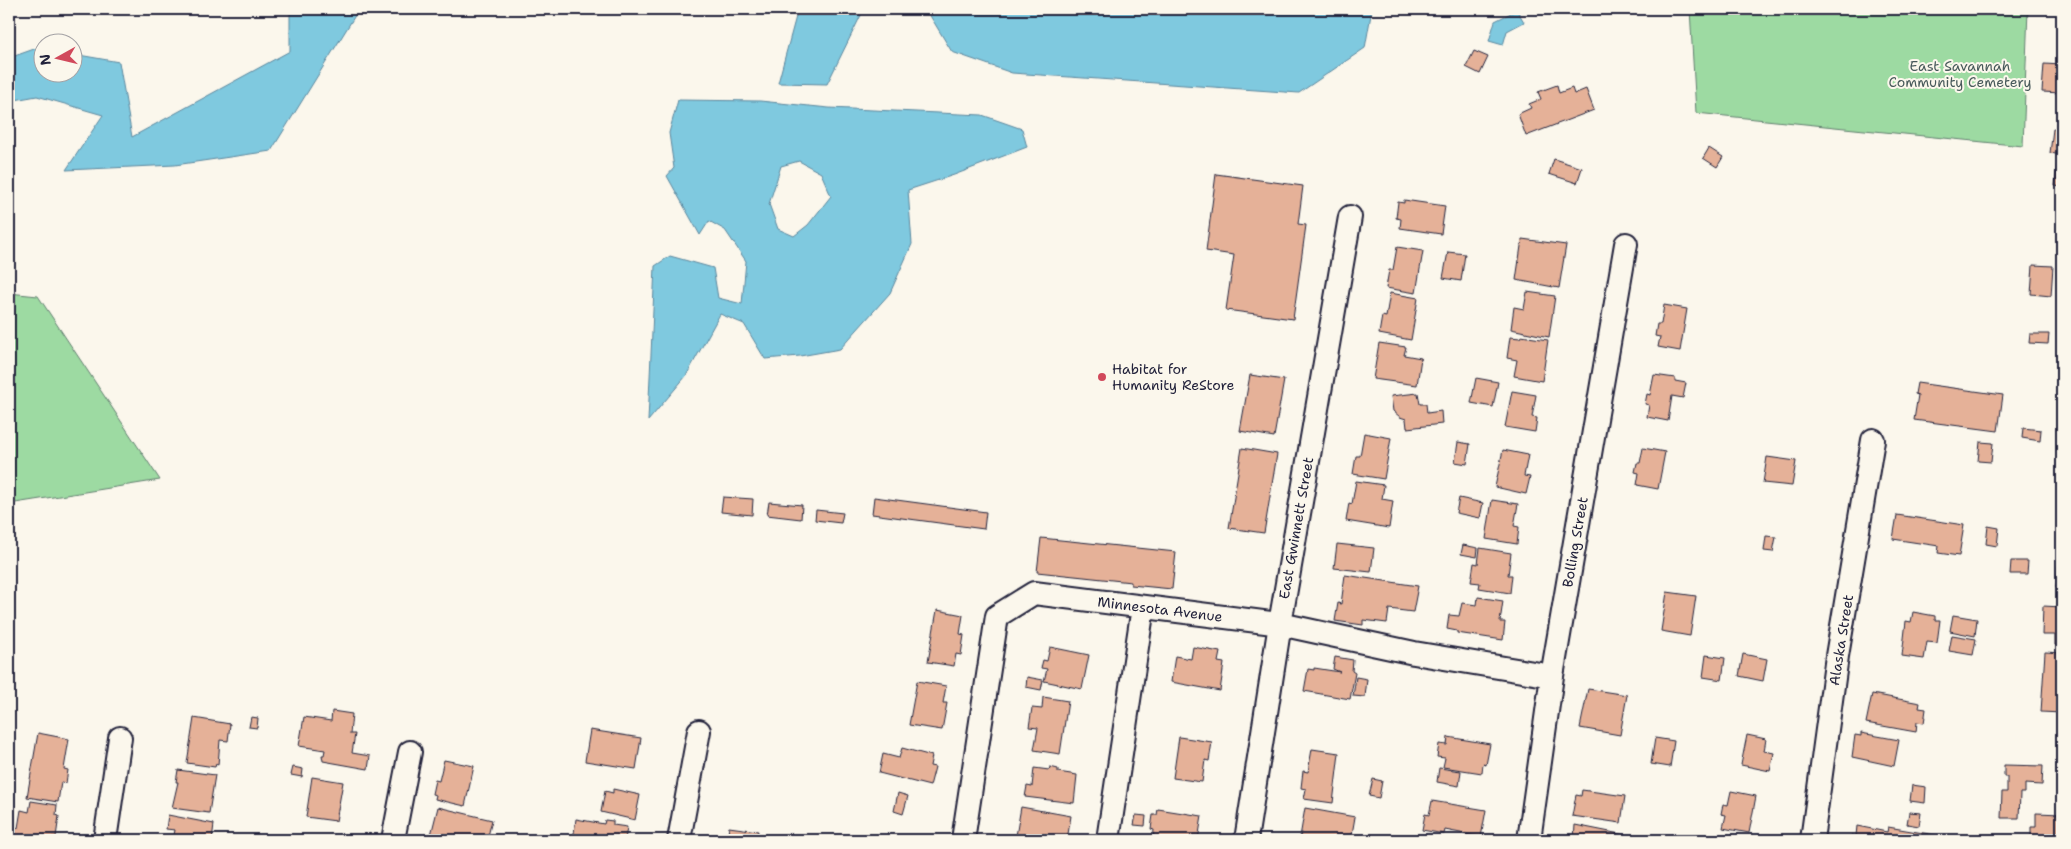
<svg xmlns="http://www.w3.org/2000/svg" width="2071" height="849" font-family="'Shantell Sans',sans-serif">
  <style>
    .green { fill: #9ddaa2; stroke: #607e6e }
    .water { fill: #7fc9df; stroke: #5a869d; fill-rule: evenodd }
    .building { fill: #e5b198; stroke: #22223b }
    .lines { fill: none; stroke-linecap: round; stroke-linejoin: round }
    .minor-casing { stroke: #22223b; stroke-width: 26 }
    .minor { stroke: #fbf7ec; stroke-width: 22 }
    .poi-dot { fill: #d1495b; stroke: #fbf7ec; stroke-width: 2 }
    .labels { text-anchor: middle; dominant-baseline: central; stroke-width: 4; stroke-linejoin: round; paint-order: stroke }
    .park-label { font-size: 14px; fill: #47595a; stroke: #fbf7ec }
    .poi-label { font-size: 14px; fill: #22223b; stroke: #fbf7ec; text-anchor: start }
    .street-label { font-size: 14px; fill: #22223b; stroke: #fbf7ec }
  </style>
  <rect width="100%" height="100%" fill="#fbf7ec"/>
  <filter id="ink" filterUnits="userSpaceOnUse"><feTurbulence type="fractalNoise" baseFrequency=".02" numOctaves="2"/><feDisplacementMap in="SourceGraphic" scale="10" xChannelSelector="R" yChannelSelector="G"/><feConvolveMatrix kernelMatrix="1 2 1 2 8 2 1 2 1" color-interpolation-filters="sRGB"/></filter>
  <g filter="url(#ink)">
    <!-- green -->
    <path class="green" d="M1690,9h338l-5,137 -327,-33z
      M9,293l29,3 122,184 -151,24z"/>
    <!-- water -->
    <path class="water" d="M290,9h69l-88,142 -96,14 -109,5 37,-55 -66,-19 -28,5v-43l28,-10 5,1v23h30l1,-18 46,8 13,75 158,-86z
      M798,9h66l-37,75 -49,-1z
      M926,9h446l-7,39 -66,45 -287,-20 -60,-21z
      M1517,10l7,12 -17,9 -4,14 -14,-4 6,-20z
      M678,100l82,1 69,7 153,7 40,14 5,18 -73,28 -46,15 4,54 -22,49 -50,56 -40,7 -35,3 -21,-35 -24,-10 -34,62 -38,45 7,-155 15,-10 43,12 5,30 24,6 4,-43 -21,-31 -16,-9 -9,14 -33,-59 7,-8 -5,-35zM799,161l22,12 10,23 -23,29 -14,11 -16,-7 -9,-25 12,-38z"/>
    <!-- building -->
    <path class="building" d="M1474,51l14,6 -8,17 -14,-7z
      M2044,64l18,1v28l-20,-1z
      M1557,85l2,8 13,-5 2,6 12,-5 8,21 -68,26 -8,-22 13,-6 -2,-4 12,-5 -3,-7z
      M2053,129l9,1v25l-12,-2z
      M1709,148l14,9 -6,10 -14,-9z
      M1554,159l28,9 -5,15 -28,-9z
      M2057,165l5,1v21l-7,-1z
      M1216,174l87,12 -5,38 8,1 -13,94 -67,-9 8,-55 -28,-4z
      M1404,200l41,6 -4,28 -41,-6 1,-9 -5,-1 2,-16 6,1z
      M1522,239l44,6 -7,43 -43,-8z
      M1397,247l26,4 -7,42 -30,-5 3,-18h4z
      M1448,252l17,2 -4,27 -18,-3z
      M2033,265l20,1 -2,30 -20,-2z
      M1527,292l28,4 -6,41 -38,-8 3,-22 10,2z
      M1390,293l28,5 -7,42 -32,-6 3,-18 4,1z
      M1664,305l23,4 -7,42 -22,-4 2,-10 -5,-1 2,-12h4z
      M2030,334h19l-1,10 -19,-1z
      M1521,336l27,4 -6,41 -28,-5 3,-16 -10,-2 3,-21 10,1z
      M1379,343l27,4 -2,8 17,3 -4,27 -44,-6z
      M1250,375l34,5 -10,57 -34,-6z
      M1654,375l21,3v3l11,2 -3,15 -11,-2 -4,25 -21,-4 2,-12 -4,-1 2,-10 3,1z
      M1476,378l22,4 -5,25 -22,-4z
      M1917,383l86,12 -5,36 -84,-11 4,-25 -3,-1z
      M1512,391l24,4 -4,22 5,1 -2,14 -30,-5z
      M1418,393l2,11h6l1,9 14,-2 1,13 -35,4 -1,-9 -6,-2 -7,-6 -2,-15z
      M2023,428l18,2 -1,11 -18,-3z
      M1364,433l27,5 -7,41 -31,-5 3,-18h4z
      M1458,442l12,2 -3,20 -12,-2z
      M1980,442l13,1 -2,19 -13,-1z
      M1242,448l35,6 -13,79 -35,-5z
      M1643,448l22,4 -7,37 -21,-4 2,-12 -4,-1 2,-9h3z
      M1503,450l25,5 -4,21 6,1 -4,17 -31,-7z
      M1767,457l29,4 -4,25 -29,-3z
      M1356,481l28,4 -2,14 11,2 -4,27 -43,-7 3,-18 3,1z
      M723,497l30,2 -1,16 -31,-3z
      M874,497l112,15 -2,17 -112,-15z
      M1459,498l24,5 -3,15 -24,-5z
      M1492,500l26,4 -4,22 5,1 -2,17 -31,-5z
      M769,502l33,3 -1,14 -34,-4z
      M816,510l27,3 -2,10 -26,-3z
      M1897,515l67,10 -5,31 -21,-3 1,-7 -46,-7z
      M1988,526l11,2 -2,18 -11,-2z
      M1766,536l10,1 -3,15 -9,-1z
      M1041,538l135,14 -4,37 -41,-4v-3l-94,-10z
      M1337,544l37,4 -3,24 -37,-4z
      M1463,545l15,3 -1,9 -16,-3z
      M1480,548l31,5 -3,22h4l-2,18 -31,-5 1,-5 -9,-1 3,-19 4,1z
      M2011,561h17l-1,13h-17z
      M2058,565h4v23h-6z
      M1345,575l73,11 -5,26 -24,-3 -2,14 -24,-3v5l-28,-4 3,-18 3,1z
      M1667,592l29,4 -6,40 -29,-5z
      M1478,597l25,4 -3,21h5l-2,18 -46,-7v-2l-10,-2 2,-14 10,1 3,-13 15,2z
      M2043,606l19,1v38h-7v-10h-13z
      M937,610l26,5 -3,19 4,1 -3,20 -5,-1 -2,12 -26,-4z
      M1913,612l22,4v4h5l-3,23 -10,-1 -3,17 -22,-3 4,-35 5,1z
      M1953,615l24,4 -2,17 -25,-5z
      M1952,635l24,4 -3,16 -24,-4z
      M1050,647l39,8 -7,34 -38,-8 3,-12 -6,-1 2,-8 4,1z
      M1193,647l27,5 -2,10 6,1 -4,28 -49,-9 4,-26 16,3z
      M2045,652l17,1v60l-21,-1z
      M1743,654l24,5 -4,22 -24,-5z
      M1706,655l19,3 -3,22 -19,-3z
      M1335,657l18,3 -1,11 3,2 -5,26 -46,-8 4,-22 6,1v-2l26,4 -7,-3z
      M1027,677l16,3 -2,10 -15,-3z
      M1356,677l11,2 -2,18 -12,-1z
      M917,681l29,5 -3,17h4l-5,27 -33,-5z
      M1588,689l39,6 -7,40 -40,-7z
      M1872,694l48,9 -1,5 7,1 -2,14 -7,-1 -1,10 -50,-9z
      M1043,697l25,4 -8,53 -26,-4 4,-22 -9,-1 3,-19 10,1z
      M332,711l20,3 -2,20h5l-3,19 18,3 -2,13 -45,-8 -1,-6h2l1,-5 -26,-4 5,-29 27,4z
      M251,717l7,1 -1,10 -8,-1z
      M194,718l36,6 -2,17 -8,-1 -2,25 -2,-1 -1,3 -28,-4z
      M590,730l51,8 -5,31 -51,-8z
      M38,733l31,6 -5,30 4,1 -2,13 -5,-1 -3,20 -31,-5z
      M1861,733l38,7 -5,26 -42,-9 3,-22 6,1z
      M1747,735l19,4 -2,12 10,2 -4,18 -29,-6z
      M1179,737l33,5 -3,19 -4,-1 -3,22 -29,-4z
      M1448,737l42,7 -4,21 -3,-1 -1,9 -39,-6 2,-9 -8,-1 2,-13 8,1z
      M1655,738l19,3 -4,26 -19,-3z
      M902,748l30,8 -2,10 5,1 -5,19 -51,-13 4,-19 16,4z
      M1312,749l27,4 -6,50 -29,-4 2,-10 -5,-1 2,-17 5,1z
      M444,760l30,6 -9,40 -30,-7 1,-4 -4,-1 3,-14 4,1z
      M2004,765l39,1 -1,19 -17,-1v9h-5l-1,25h-18l1,-26h5v-15h-3z
      M293,767l10,2 -1,8 -11,-2z
      M1050,767l8,2v3l19,3 -3,28 -49,-6 2,-11 5,1 2,-19 15,2z
      M1439,768l22,3 -2,15 -22,-4z
      M178,770l37,5 -6,38 -37,-5 6,-26h-2z
      M312,777l31,5 -7,39 -30,-4z
      M1373,779l9,2 -3,17 -10,-2z
      M1912,785l14,2 -1,16 -15,-2z
      M613,789l27,6 -5,25 -34,-8 4,-21 8,2z
      M1582,790l43,6 -4,27 -49,-7 4,-21 5,1z
      M1731,791l25,5 -7,37 -26,-5 3,-13 -5,-1 2,-10 5,1z
      M898,793l10,3 -5,18 -9,-3z
      M31,801l26,4 -1,10 3,1 -3,21h-4l-1,3h-42v-14l9,2 3,-18 8,2z
      M1432,801l54,9 -5,27 -36,-7 -1,4 -22,-4 3,-16 4,1z
      M438,807l54,13 -5,20h-32l-24,-5z
      M1021,807l50,9 -4,24h-37l-14,-4z
      M1305,808l50,9 -4,23h-37l-14,-3z
      M1158,809l44,7 -4,24h-45l1,-10 -3,-1 2,-14h4z
      M1909,812l12,1 -2,13 -12,-2z
      M2036,813l26,1v26h-31v-13h5z
      M168,815l46,9 -2,16h-39l2,-10 -9,-1z
      M1136,815l10,1 -1,10 -11,-1z
      M576,819l28,5 1,-4 8,1v4l14,2 -2,13h-52z
      M1575,825l60,12 -1,3h-60z
      M1857,826l30,6 1,-5 53,9v4h-91l1,-5 5,1z
      M729,827l29,4 -1,9h-30z"/>
    <g class="lines">
      <!-- minor casing -->
      <g class="minor-casing">
        <path id="minor" d="M105,840l15,-102
          M393,840l17,-88
          M679,840l20,-109
          M963,840l34,-224 37,-23 246,31 134,29 138,23
          M1108,840l35,-233
          M1246,840l34,-216 70,-407
          M1529,840l23,-164 74,-432
          M1812,840l25,-184 36,-216"/>
      </g>
      <!-- minor -->
      <use href="#minor" class="minor"/>
    </g>
  </g>
  <!-- markers -->
  <circle class="poi-dot" cx="1102" cy="377" r="5"/>
  <g class="labels">
    <!-- park labels -->
    <g class="park-label">
      <text x="1960" y="66">East Savannah<tspan x="1960" dy="16">Community Cemetery</tspan></text>
    </g>
    <!-- poi labels -->
    <g class="poi-label">
      <text x="1112" y="369">Habitat for<tspan x="1112" dy="16">Humanity ReStore</tspan></text>
    </g>
    <!-- street labels -->
    <g class="street-label">
      <text transform="translate(1296 528) rotate(-80)">East Gwinnett Street</text>
      <text transform="translate(1575 542) rotate(-80)">Bolling Street</text>
      <text transform="translate(1160 609) rotate(7)">Minnesota Avenue</text>
      <text transform="translate(1841 640) rotate(-81)">Alaska Street</text>
    </g>
  </g>
  <!-- margin -->
  <rect width="2071" height="849" fill="none" stroke="#fbf7ec" stroke-width="30"/>
  <rect x="15" y="15" width="2041" height="819" fill="none" stroke="#22223b" stroke-width="2" filter="url(#ink)"/>
  <!-- north arrow -->
  <g transform="translate(58 58) rotate(262)"><circle r="24" fill="#fbf7ec" stroke="#a4a2a5"/>
  <path d="M0-4L9 19L0 12L-9 19Z" fill="#d1495b"/>
  <text y="-8" font-size="14" font-weight="bold" text-anchor="middle" fill="#22223b">N</text>
  </g>
</svg>
